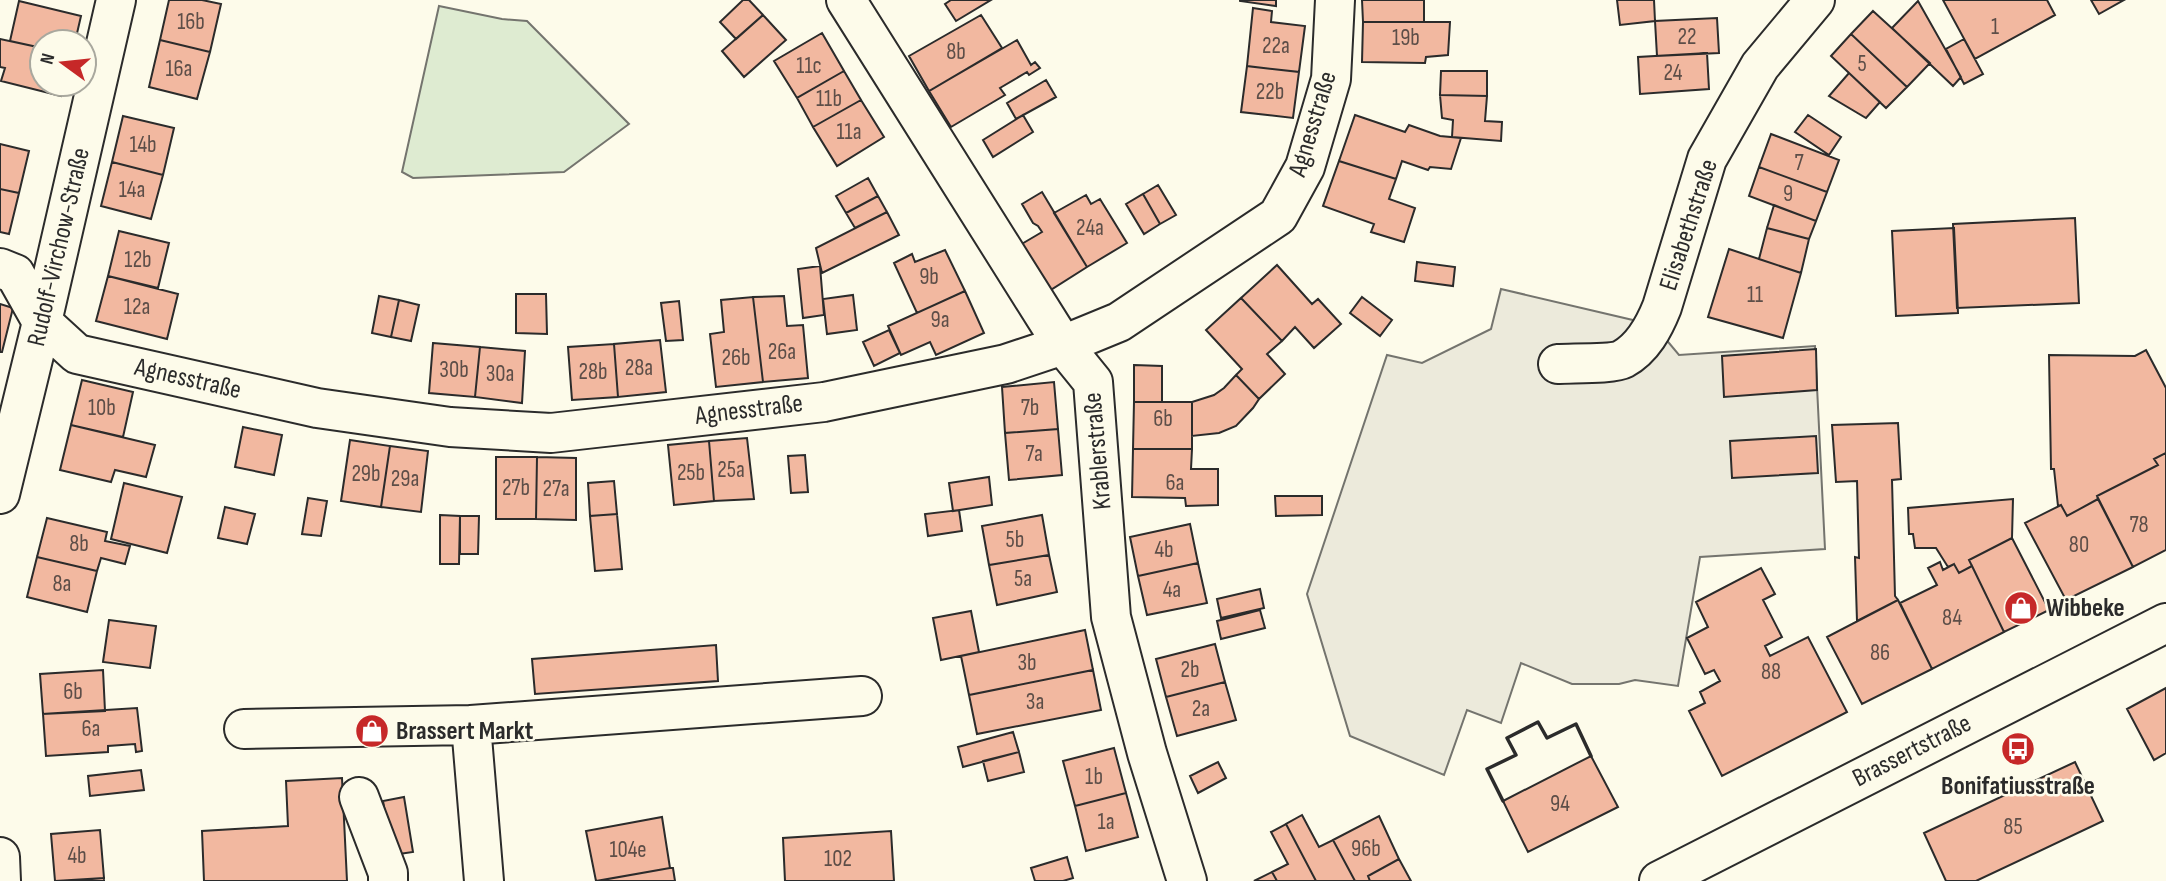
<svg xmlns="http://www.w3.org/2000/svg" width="2166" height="881" font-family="'Sofia Sans Condensed',sans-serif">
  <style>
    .green { fill: #deebd1; stroke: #74746e; stroke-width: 2 }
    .parking { fill: #eceadb; stroke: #74746e; stroke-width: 2 }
    .building { fill: #f2b8a0; stroke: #2b2b2b; stroke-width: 2 }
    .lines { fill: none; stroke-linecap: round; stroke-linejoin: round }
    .minor-casing { stroke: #2b2b2b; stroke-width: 42 }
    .major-casing { stroke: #2b2b2b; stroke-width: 42 }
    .minor { stroke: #fdfbea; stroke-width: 38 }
    .major { stroke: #fdfbea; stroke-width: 38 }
    .wall { stroke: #2b2b2b; stroke-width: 3.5 }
    .labels { text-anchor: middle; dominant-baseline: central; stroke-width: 5; stroke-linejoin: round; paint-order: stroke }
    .number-label { font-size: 23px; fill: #5d4e48 }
    .street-label { font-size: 26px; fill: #2b2b2b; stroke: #fdfbea }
    .poi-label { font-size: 26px; font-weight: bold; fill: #2b2b2b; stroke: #fdfbea; text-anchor: start }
  </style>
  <rect width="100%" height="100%" fill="#fdfbea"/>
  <!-- green -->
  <path class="green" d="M439,6l63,13 25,2 102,103 -65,48 -151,6 -11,-6z"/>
  <!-- parking -->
  <path class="parking" d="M1501,289l153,36 25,30 136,-9 10,203 -125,8 -22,129 -43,-6 -16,4h-47l-51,-21 -20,60 -34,-13 -23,65 -94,-39 -43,-142 80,-239 35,8 69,-34z"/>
  <!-- building -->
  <path class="building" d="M169,0h33l19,4 -11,48 -50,-12z
    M743,0h6l14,15 -27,24 -16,-17z
    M951,0h40l-35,21 -11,-17z
    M1240,0h36v6l-36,-5z
    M1362,0h62v22h-61z
    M1617,0h37l1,21 -35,4z
    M1943,0h104l8,15 -80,44z
    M2091,0h33l-25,14z
    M19,1l62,15 -6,26h-33v6l-32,-7z
    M1918,1l43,76 -8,9 -61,-58z
    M1253,8l19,3 -1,11 34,4 -6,46 -52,-6z
    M1873,11l57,52 -23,24 -56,-53z
    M763,15l23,25 -42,37 -22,-26z
    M981,15l21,33 -73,43 -20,-35z
    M1717,18l2,35 -62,3 -2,-35z
    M1363,22h87l-2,33 -22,2 -1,6 -63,-1z
    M822,33l22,38 -47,27 -23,-37z
    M1851,34l56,53 -21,21 -55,-52z
    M0,39l42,9v36h23l-4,12 -60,-15 4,-13 -5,-1z
    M1964,39l19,35 -19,10 -18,-35z
    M160,40l50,12 -13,47 -48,-12z
    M1017,40l14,25 4,-3 5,6 -11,7 -2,-3 -27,16 5,7 -54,32 -22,-36z
    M1707,53l2,36 -69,5 -2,-37z
    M1247,66l52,6 -6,46 -52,-6z
    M844,71l17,29 -48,27 -16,-29z
    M1441,71h46v25l-47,-1z
    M1849,73l31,29 -14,16 -37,-22z
    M1046,80l10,17 -40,22 -9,-16z
    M1440,95l47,1 -2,25 17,1 -1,19 -49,-4 1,-17 -11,-2z
    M861,100l23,37 -47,29 -24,-39z
    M1023,115l10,17 -40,25 -10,-17z
    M1355,115l50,17 4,-7 31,11 21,2 -10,31 -21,-2 -2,3 -26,-9 -6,18 -57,-18z
    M1808,115l33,22 -12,18 -34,-23z
    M123,116l51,12 -11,47 -51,-13z
    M1771,134l68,26 -12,32 -68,-25z
    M0,144l29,7 -10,42 -19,-4z
    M1339,161l57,18 -7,20 26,9 -11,34 -33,-10 3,-8 -51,-18z
    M112,162l51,13 -12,44 -50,-13z
    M1759,167l68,25 -11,29 -67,-25z
    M868,178l10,18 -32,17 -10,-17z
    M1158,185l18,30 -16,9 -17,-30z
    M0,189l19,4 -10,41 -9,-2z
    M1042,192l45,75 -38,24 -29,-46 22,-13 -4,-6 -5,-3 -11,-19z
    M1143,194l17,30 -16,10 -18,-30z
    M1086,195l5,9 9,-5 27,44 -40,24 -33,-54z
    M878,196l9,16 -32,16 -9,-15z
    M1774,205l42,16 -7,18 -42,-11z
    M887,212l12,23 -77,38 -6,-25z
    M2075,218l4,85 -122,5 -4,-84z
    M1767,228l42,11 -8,34 -42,-14z
    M1954,228l4,85 -62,3 -4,-85z
    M119,231l50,12 -11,45 -50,-12z
    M1729,249l72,24 -18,65 -75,-21z
    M945,250l20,41 -48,22 -23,-50 18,-9 3,8z
    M1417,262l38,5 -2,19 -38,-5z
    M1277,265l35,39 6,-5 23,25 -27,24 -19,-21 -13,14 -41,-43z
    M820,266l4,49 -21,3 -5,-49z
    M108,276l70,18 -11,45 -71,-18z
    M965,291l19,42 -48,22 -6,-13 -29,13 -13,-29z
    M516,294h30l1,40 -31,-1z
    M853,295l4,35 -30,4 -4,-35z
    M379,296l20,4 -8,37 -19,-4z
    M784,296l3,30 16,-1 5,53 -45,4 -10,-85z
    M753,297l10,85 -47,5 -6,-53 14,-2 -3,-32z
    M1362,297l30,23 -12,16 -30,-23z
    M1241,298l41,43 -15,13 18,20 -26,25 -23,-24 6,-6 -36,-39z
    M399,300l20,5 -8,36 -20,-4z
    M679,301l4,39 -17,1 -5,-38z
    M0,304l13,4 -11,44h-2z
    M889,330l11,23 -26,13 -11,-24z
    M660,340l6,52 -48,5 -4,-53z
    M433,343l47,4 -5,50 -46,-4z
    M614,344l4,53 -46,3 -4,-53z
    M480,347l45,4 -3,52 -47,-6z
    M1816,349l1,41 -93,7 -2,-41z
    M2146,350l20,38v65l-12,6 4,6 -61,31 1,3 -31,17 -6,-11 -3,1 -4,-37h-3l-2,-114 86,1z
    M1134,365l28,1v36h-28z
    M1236,375l23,24 -6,9 -17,18 -17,7 -27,3v-34l22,-7 10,-7z
    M82,380l51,12 -10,45 -52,-12z
    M1054,382l4,47 -53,4 -3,-46z
    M1134,402h58v47h-59z
    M1898,423l3,56 -9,1 3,116 3,4 -41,21 -2,-64 4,1 -2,-77 -21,1 -4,-57z
    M71,425l84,20 -9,32 -31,-7 -4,12 -51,-12z
    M243,427l39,8 -8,40 -39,-8z
    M1058,429l4,46 -53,5 -4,-47z
    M1816,436l2,37 -86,5 -2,-37z
    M747,438l7,61 -40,2 -5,-60z
    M350,440l40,6 -9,61 -40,-6z
    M709,441l5,60 -40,4 -6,-60z
    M390,446l38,5 -7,61 -40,-5z
    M1133,449h59l-1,20h27v36l-32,1 -1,-8 -53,-1z
    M2166,453v97l-33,17 -36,-71 61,-31 -4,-6z
    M805,455l3,37 -17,1 -3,-37z
    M496,457h41l-1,62h-40z
    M537,457l39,1v62l-40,-1z
    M989,477l3,28 -39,6 -4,-28z
    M614,481l3,33 -27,2 -2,-33z
    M124,483l58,14 -15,56 -56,-14z
    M1275,496h47v19l-46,1z
    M308,498l19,3 -6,35 -19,-2z
    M2013,499l-1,39 -43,22 3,6 -13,7 -5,-9 -6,3 -12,-19h-21l-2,-14h-4l-1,-26z
    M2098,499l35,68 -67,33 -41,-77 36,-18 6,11z
    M225,507l30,7 -8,30 -29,-6z
    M959,510l3,21 -34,5 -3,-22z
    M617,514l5,55 -27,2 -5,-55z
    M440,515l20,1 -1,48h-19z
    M1042,515l7,40 -60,10 -7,-39z
    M460,516h19l-1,38h-18z
    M47,518l60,14 -2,9 25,5 -5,18 -24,-6 -4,13 -60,-14z
    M1190,524l8,39 -60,13 -8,-39z
    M2012,538l37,72 -45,22 -35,-72z
    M1049,555l8,37 -60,13 -8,-40z
    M37,557l60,14 -10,41 -60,-15z
    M1940,562l3,8 11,-6 5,9 13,-7 32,66 -72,37 -32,-66 37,-18 -9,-17z
    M1198,563l9,40 -60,12 -9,-39z
    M1761,568l14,26 -12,6 19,37 -17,9 5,10 38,-19 39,75 -125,64 -33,-65 16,-8 -5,-11 20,-11 -6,-11 -9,4 -18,-36 21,-11 -12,-25z
    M1260,589l4,19 -43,10 -4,-19z
    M1898,600l34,69 -70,35 -35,-67z
    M1260,610l5,18 -44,11 -4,-18z
    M971,611l8,41 -38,8 -8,-42z
    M109,620l47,6 -6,42 -47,-6z
    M1085,630l8,40 -124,25 -8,-39z
    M1215,644l10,38 -59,15 -10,-38z
    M716,645l2,36 -183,13 -3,-35z
    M103,670l2,41 -62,3 -3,-40z
    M1093,670l8,40 -124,24 -8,-39z
    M1225,682l11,38 -59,16 -11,-39z
    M2166,688v65l-12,7 -27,-51z
    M137,708l5,43 -6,1 -1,-8 -27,2v6l-62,4 -3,-42z
    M1013,732l6,20 -56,15 -5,-20z
    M1114,748l12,45 -51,13 -12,-45z
    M1019,752l5,20 -36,9 -5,-20z
    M1591,756l27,51 -90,45 -25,-51z
    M1218,762l8,16 -28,15 -8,-17z
    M2075,762l28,59 -127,60h-30l-22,-48z
    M141,770l3,20 -54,6 -2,-20z
    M342,778l5,103h-143l-2,-50 86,-5 -2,-45z
    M1126,793l12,44 -52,14 -11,-45z
    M404,797l9,55 -21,3 -9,-54z
    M1302,815l17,32 14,-7 22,41h-39l-30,-57z
    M1379,816l20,43 -31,17 2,5h-15l-22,-41z
    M662,817l8,51 -74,13 -10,-50z
    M1286,824l30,57h-39l-5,-9 16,-8 -17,-32z
    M100,830l4,48 -49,3 -4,-47z
    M891,831l3,50h-109l-2,-43z
    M1067,857l6,21 -10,3h-28l-4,-13z
    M1399,859l12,22h-41l-2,-5z
    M670,868h3l2,13h-78z
    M1272,872l5,9h-23z
    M104,878v3h-36z"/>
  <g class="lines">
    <!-- minor casing -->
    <g class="minor-casing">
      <path id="minor" d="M846,0l217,345 30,37 18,235 36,136 40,128
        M0,268l15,6 27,48 35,32 240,54 133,19 101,6 273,-31 182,-38 57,-19 56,-23 159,-106 27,-49 26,-88 4,-79
        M1558,364c13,-1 56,0 65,-5 20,-11 31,-32 39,-52l45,-148 53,-93 55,-66
        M0,494l42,-172 74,-322
        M244,729l227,-4
        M359,797l29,76v8
        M0,857l1,24
        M484,881l-13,-156 391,-29"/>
    </g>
    <!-- major casing -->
    <g class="major-casing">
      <path id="major" d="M1659,881l507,-258"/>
    </g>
    <!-- minor -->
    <use href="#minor" class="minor"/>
    <!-- major -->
    <use href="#major" class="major"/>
    <!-- wall -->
    <path class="wall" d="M1503,801l-16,-32 29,-14 -9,-17 31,-16 9,16 29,-14 15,32"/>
  </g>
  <!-- icons -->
  <defs>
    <g id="shop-disc" transform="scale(1.75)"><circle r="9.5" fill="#c62828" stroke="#fdfbea"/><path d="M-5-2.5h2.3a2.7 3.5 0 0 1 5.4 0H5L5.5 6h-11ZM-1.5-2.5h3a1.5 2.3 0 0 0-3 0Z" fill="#fff"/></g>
    <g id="bus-disc" transform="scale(1.75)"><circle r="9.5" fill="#c62828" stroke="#fdfbea"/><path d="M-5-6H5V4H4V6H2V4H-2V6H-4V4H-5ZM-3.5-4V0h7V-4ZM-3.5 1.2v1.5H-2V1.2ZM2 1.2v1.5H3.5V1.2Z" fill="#fff"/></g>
  </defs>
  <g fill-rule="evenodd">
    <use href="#shop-disc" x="2021" y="608"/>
    <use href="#shop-disc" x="372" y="731"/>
    <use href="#bus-disc" x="2018" y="749"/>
  </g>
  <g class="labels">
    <!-- number labels -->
    <g class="number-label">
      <text x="191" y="22">16b</text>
      <text x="1995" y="27">1</text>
      <text x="1687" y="37">22</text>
      <text x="1406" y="38">19b</text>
      <text x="1276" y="46">22a</text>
      <text x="956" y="52">8b</text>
      <text x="1862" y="64">5</text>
      <text x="809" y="66">11c</text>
      <text x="179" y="69">16a</text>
      <text x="1673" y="73">24</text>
      <text x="1270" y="92">22b</text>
      <text x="829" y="99">11b</text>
      <text x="849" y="132">11a</text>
      <text x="143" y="145">14b</text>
      <text x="1799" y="163">7</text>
      <text x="132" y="190">14a</text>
      <text x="1788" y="194">9</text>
      <text x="1090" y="228">24a</text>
      <text x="138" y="260">12b</text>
      <text x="929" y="277">9b</text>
      <text x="1755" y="295">11</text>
      <text x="137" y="307">12a</text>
      <text x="940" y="320">9a</text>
      <text x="782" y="352">26a</text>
      <text x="736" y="358">26b</text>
      <text x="639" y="368">28a</text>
      <text x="454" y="370">30b</text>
      <text x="593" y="372">28b</text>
      <text x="500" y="374">30a</text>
      <text x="102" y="408">10b</text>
      <text x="1030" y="408">7b</text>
      <text x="1163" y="419">6b</text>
      <text x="1034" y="454">7a</text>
      <text x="731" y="470">25a</text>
      <text x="691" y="473">25b</text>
      <text x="366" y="474">29b</text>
      <text x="405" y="479">29a</text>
      <text x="1175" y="483">6a</text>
      <text x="516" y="488">27b</text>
      <text x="556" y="489">27a</text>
      <text x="2139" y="525">78</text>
      <text x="1015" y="540">5b</text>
      <text x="79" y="544">8b</text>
      <text x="2079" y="545">80</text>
      <text x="1164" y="550">4b</text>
      <text x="1023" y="579">5a</text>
      <text x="62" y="584">8a</text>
      <text x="1172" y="590">4a</text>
      <text x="1952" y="618">84</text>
      <text x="1880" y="653">86</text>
      <text x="1027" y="663">3b</text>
      <text x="1190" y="670">2b</text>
      <text x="1771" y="672">88</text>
      <text x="73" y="692">6b</text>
      <text x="1035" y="702">3a</text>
      <text x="1201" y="709">2a</text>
      <text x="91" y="729">6a</text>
      <text x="1094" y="777">1b</text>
      <text x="1560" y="804">94</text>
      <text x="1106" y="822">1a</text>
      <text x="2013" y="827">85</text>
      <text x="1366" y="849">96b</text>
      <text x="628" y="850">104e</text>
      <text x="77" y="856">4b</text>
      <text x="838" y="859">102</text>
    </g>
    <!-- street labels -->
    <g class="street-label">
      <text transform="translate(1313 124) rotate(-73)">Agnesstraße</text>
      <text transform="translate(1689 225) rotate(-72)">Elisabethstraße</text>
      <text transform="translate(59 247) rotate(-77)">Rudolf-Virchow-Straße</text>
      <text transform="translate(188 379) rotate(13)">Agnesstraße</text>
      <text transform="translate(749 410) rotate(-7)">Agnesstraße</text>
      <text transform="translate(1098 451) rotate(-95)">Krablerstraße</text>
      <text transform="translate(1912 751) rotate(-27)">Brassertstraße</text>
    </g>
    <!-- poi labels -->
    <g class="poi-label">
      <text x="2046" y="608">Wibbeke</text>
      <text x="396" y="731">Brassert Markt</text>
      <text x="2018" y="786" text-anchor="middle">Bonifatiusstraße</text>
    </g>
  </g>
  <!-- north arrow -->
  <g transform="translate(63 63) rotate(285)"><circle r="33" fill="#fdfbea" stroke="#a9a89e" stroke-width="2"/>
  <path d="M0-5L12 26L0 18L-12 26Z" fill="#c62828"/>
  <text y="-10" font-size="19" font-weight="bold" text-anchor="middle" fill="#2b2b2b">N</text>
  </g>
</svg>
